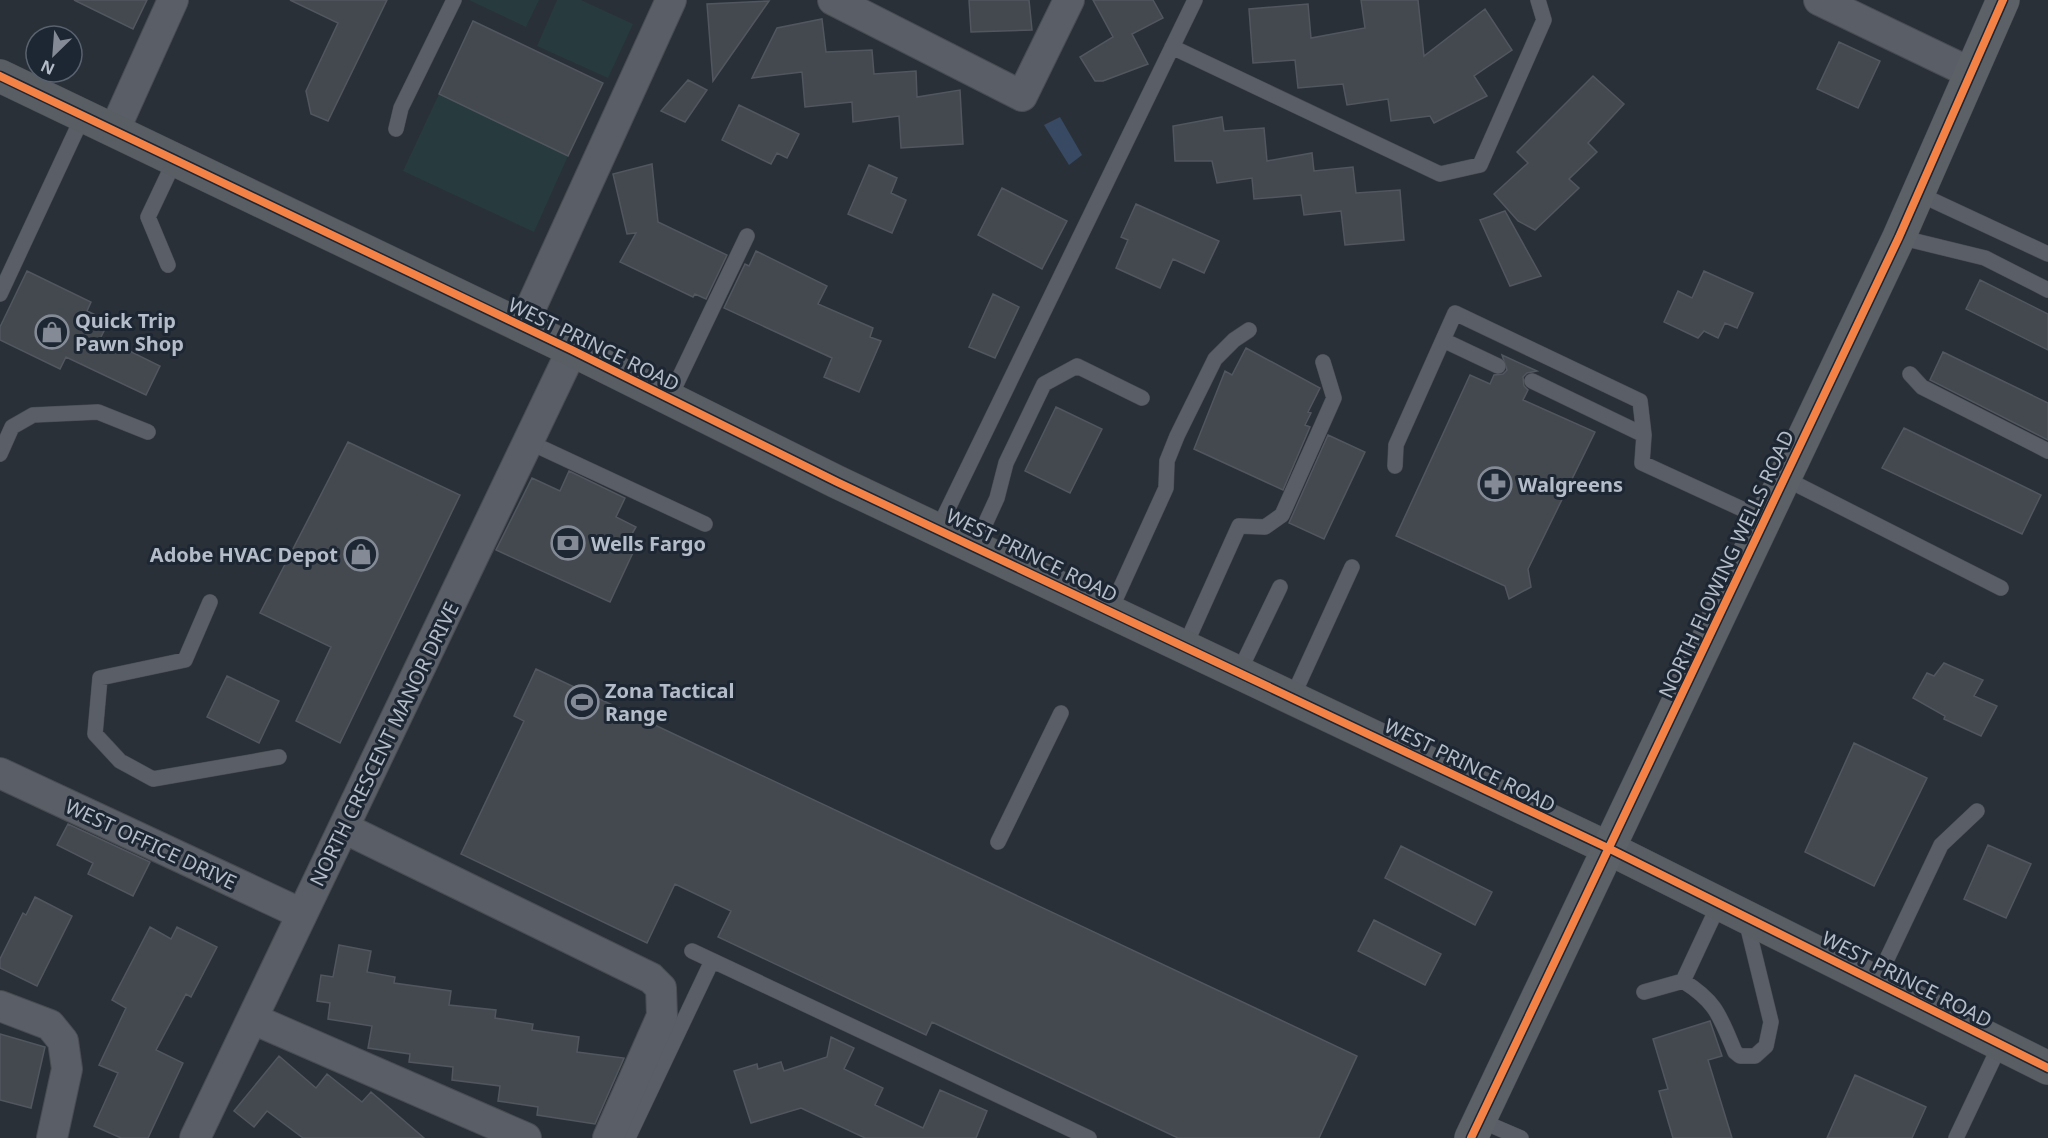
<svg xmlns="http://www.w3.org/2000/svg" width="2048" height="1138" font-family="'Noto Sans',sans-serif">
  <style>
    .green { fill: #273a3e }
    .water { fill: #384963 }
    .building { fill: #444950; stroke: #52575f; stroke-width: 1.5 }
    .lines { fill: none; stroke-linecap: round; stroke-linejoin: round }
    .service-casing { stroke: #484c53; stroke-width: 16 }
    .minor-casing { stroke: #484c53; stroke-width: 32 }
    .secondary-casing { stroke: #484c53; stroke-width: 34 }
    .primary-casing { stroke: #484c55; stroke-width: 34 }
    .service { stroke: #5a5e66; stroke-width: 15 }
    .minor { stroke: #5a5e66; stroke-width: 30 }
    .secondary { stroke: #595d64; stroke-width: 33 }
    .primary { stroke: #5c6168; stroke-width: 33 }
    .cycleway-casing { stroke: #1d2633; stroke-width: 11 }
    .cycleway { stroke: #f48246; stroke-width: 8 }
    .labels { text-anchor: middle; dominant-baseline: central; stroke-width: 6; stroke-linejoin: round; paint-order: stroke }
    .poi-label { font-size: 20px; font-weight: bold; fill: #b4bcc9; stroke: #1d2633; text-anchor: start }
    .street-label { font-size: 20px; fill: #b4bcc9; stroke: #1d2633 }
  </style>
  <rect width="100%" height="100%" fill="#2a3038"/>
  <!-- green -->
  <path class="green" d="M469,0h70l-13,27z
    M557,0h24l52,24 -25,54 -71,-32z
    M439,94l129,62 -34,76 -131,-61z"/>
  <!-- water -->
  <path class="water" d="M1060,117l22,38 -13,10 -25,-40z"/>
  <!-- building -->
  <path class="building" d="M74,0h73l-14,29z
    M290,0h97l-59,121 -17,-7 -5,-23 32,-68z
    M969,0h60l3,30 -61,2z
    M1093,0h60l10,18 -31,16 16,30 -45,17h-8l-15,-24 33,-20z
    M1361,0h57l6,56 61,-47 27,41 -38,26 13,20 -53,27 -4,-7 -39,5 -3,-22 -41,6 -4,-21 -45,4 -3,-28 -42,3 -4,-54 59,-5 3,34 54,-10z
    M769,1l-56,80 -6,-77z
    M822,19l4,33 46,-2 2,24 42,-3 1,26 43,-7 3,54 -62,4 -2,-32 -46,6 -1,-20 -47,5 -3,-35 -50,6 25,-50z
    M473,21l130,62 -35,73 -129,-62z
    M1839,42l41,19 -22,47 -41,-19z
    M1593,76l31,28 -36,39 9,9 -28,27 10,9 -44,42 -17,-9 -24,-27 34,-31 -11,-11z
    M688,80l19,10 -22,32 -24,-11z
    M739,105l60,29 -12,24 -10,-5 -6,11 -49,-24z
    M1222,117l2,14 40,-3 3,33 45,-8 2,18 39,-4 3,26 44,-3 4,50 -59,5 -4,-34 -37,4 -3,-20 -47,4 -2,-21 -35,5 -5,-22h-37l-2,-35z
    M652,164l6,58 69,33 -21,44 -11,-5 -2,3 -73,-35 16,-29 -9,1 -14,-60z
    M869,165l28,13 -6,15 15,7 -14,33 -44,-19z
    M1002,188l65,33 -25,48 -64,-34z
    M1136,204l83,37 -15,32 -31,-14 -13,29 -44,-20 12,-28 -7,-3z
    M1505,211l36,65 -31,10 -30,-66z
    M756,251l71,35 -9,18 55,24 -3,9 11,4 -22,51 -35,-15 8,-19 -108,-50 21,-44 4,2z
    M27,271l64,31 -4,9 22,10 -8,16 59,29 -14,29 -80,-38 -6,12 -60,-29v-13z
    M1704,271l49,22 -16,35 -12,-5 -7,15 -14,-7 -6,7 -34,-16 14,-31 14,7z
    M1980,280l68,34v36l-82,-41z
    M993,294l26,13 -24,51 -26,-11z
    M1246,348l74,40 -12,24 3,1 -6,12 5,2 -27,63 -89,-41 31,-78 7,4z
    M1943,352l105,51v37l-118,-60z
    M1502,355l35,16 -10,2 -4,4 1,9 4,4 -5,10 72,32 -67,137 3,18 -22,12 -4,-13 -109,-50 74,-161 20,9 4,-9 9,-1 4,-4z
    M1056,407l46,22 -32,64 -45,-22z
    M1904,428l137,67 -19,39 -140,-66z
    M1328,435l37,17 -41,87 -35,-16z
    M348,442l112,53 -120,248 -44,-22 35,-74 -71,-34z
    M569,471l56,27 -9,19 20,10 -7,12 8,5 -27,58 -114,-52 36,-72 28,13z
    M1944,663l39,17 -9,16 23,10 -16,30 -37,-17 1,-3 -32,-18 14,-25 7,3z
    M536,669l821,387 -38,82h-141l-246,-116 -6,13 -208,-98 13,-26 -56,-27 -28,59 -186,-89 63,-133 -10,-5z
    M227,676l52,25 -20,42 -52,-26z
    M1854,743l73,35 -53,108 -69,-34z
    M68,824l82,38 -17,34 -45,-22 5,-11 -36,-18z
    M1988,845l43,19 -25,54 -42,-19z
    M1401,846l91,46 -17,33 -90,-47z
    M35,897l37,19 -35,70 -37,-18v-9l23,-46 3,2z
    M1374,920l67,34 -16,31 -67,-34z
    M150,927l21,12 6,-12 40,20 -26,50 -5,-3 -30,56 27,13 -35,75h-27l-27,-12 24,-53 -19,-8 27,-57 -14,-8z
    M339,945l32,6 -4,21 28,5 -1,6 57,8 -2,14 47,5 -1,8 38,6 -1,6 47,7 -2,15 47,6 -29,66 -58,-9 1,-8 -40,-6 2,-15 -48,-6 1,-13 -44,-5 1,-8 -42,-6 4,-22 -44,-7 2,-16 -13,-2 4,-26 12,2z
    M1710,1021l12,35 -14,4 24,78h-59l-14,-47 9,-2 -15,-50z
    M0,1034l45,13 -14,61 -31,-8z
    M831,1037l23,11 -10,21 39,19 -8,17 48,23 17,-38 47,21 -11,27h-111l-64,-30 -50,15 -17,-52 23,-7 1,5 23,-7 3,9 43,-14z
    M279,1056l37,32 11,-14 35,28 9,-10 53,46h-121l-36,-27 -13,16 -20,-16z
    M1855,1075l71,32 -14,31h-85z"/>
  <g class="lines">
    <!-- service casing -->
    <g class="service-casing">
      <path id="service" d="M1172,47l268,127 40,-9 64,-145 -6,-20
        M396,129l5,-21 53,-108
        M1919,194l129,60
        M1899,237l86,21 63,32
        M168,265l-20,-48 27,-57
        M0,294l83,-178
        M1443,340l55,26
        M1910,374l12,13 126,64
        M1532,381l112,54
        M669,399l78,-163
        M529,442l176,82
        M0,454l12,-27 21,-12 65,-3 50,20
        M1395,466l1,-21 59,-132 185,88 4,34 -2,28 124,57
        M1786,479l215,109
        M938,529l257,-529
        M975,546l22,-48 9,-35 38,-79 33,-18 65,32
        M210,602l-25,58 -85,18 -5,56 25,27 33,18 126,-22
        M1110,611l56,-123 1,-27 10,-25 38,-77 19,-19 15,-10
        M1185,646l54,-120 26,1 17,-12 52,-117 -11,-36
        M1239,672l41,-85
        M1292,698l60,-131
        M998,842l63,-129
        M692,951l397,187
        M1683,981c34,21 37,36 52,71l5,4h15l11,-10 5,-24 -25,-102
        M1876,982l65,-137 36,-34
        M1644,992l39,-11 36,-77
        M1479,1120l42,18
        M628,1138l84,-177
        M1956,1138l44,-93"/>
    </g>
    <!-- minor casing -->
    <g class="minor-casing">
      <path id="minor" d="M833,0l189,96 47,-96
        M1819,0l152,73
        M114,131l59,-131
        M522,327l149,-327
        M0,773l302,141
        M344,828l307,150 10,10 1,28 -54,122
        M0,1006l50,19 13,16 4,28 -15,69
        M253,1019l273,119
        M195,1138l377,-788"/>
    </g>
    <!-- secondary casing -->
    <g class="secondary-casing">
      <path id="secondary" d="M0,76l572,274 265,132 773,367 438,219"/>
    </g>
    <!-- primary casing -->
    <g class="primary-casing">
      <path id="primary" d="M1471,1138l428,-901 104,-237"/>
    </g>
    <!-- service -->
    <use href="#service" class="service"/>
    <!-- minor -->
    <use href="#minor" class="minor"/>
    <!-- secondary -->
    <use href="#secondary" class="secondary"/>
    <!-- primary -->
    <use href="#primary" class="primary"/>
    <!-- cycleway casing -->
    <g class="cycleway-casing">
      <path id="cycleway" d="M0,76l572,274 265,132 773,367 438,219
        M1471,1138l428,-901 104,-237"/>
    </g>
    <!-- cycleway -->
    <use href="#cycleway" class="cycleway"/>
  </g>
  <!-- icons -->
  <defs>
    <g id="shop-ring" transform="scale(1.725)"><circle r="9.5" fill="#1d2633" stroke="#848b96" stroke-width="1.5"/><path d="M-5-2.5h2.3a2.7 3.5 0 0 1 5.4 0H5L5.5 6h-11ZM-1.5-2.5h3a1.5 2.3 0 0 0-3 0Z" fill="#848b96"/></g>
    <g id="pharmacy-ring" transform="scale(1.725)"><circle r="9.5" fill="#1d2633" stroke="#848b96" stroke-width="1.5"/><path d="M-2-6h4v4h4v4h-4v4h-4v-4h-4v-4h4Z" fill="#848b96"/></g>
    <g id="bank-ring" transform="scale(1.725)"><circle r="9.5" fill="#1d2633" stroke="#848b96" stroke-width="1.5"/><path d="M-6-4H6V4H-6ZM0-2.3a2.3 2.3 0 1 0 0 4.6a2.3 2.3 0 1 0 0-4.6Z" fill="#848b96"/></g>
    <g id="stadium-ring" transform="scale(1.725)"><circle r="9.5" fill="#1d2633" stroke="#848b96" stroke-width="1.5"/><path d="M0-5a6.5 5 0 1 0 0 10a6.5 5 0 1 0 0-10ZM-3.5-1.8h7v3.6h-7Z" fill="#848b96"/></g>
  </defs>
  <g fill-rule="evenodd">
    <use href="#shop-ring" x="52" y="332"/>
    <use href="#pharmacy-ring" x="1495" y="484"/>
    <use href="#bank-ring" x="568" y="543"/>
    <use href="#shop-ring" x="361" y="554"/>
    <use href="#stadium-ring" x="582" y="702"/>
  </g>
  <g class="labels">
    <!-- poi labels -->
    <g class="poi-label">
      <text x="75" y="320">Quick Trip<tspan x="75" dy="23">Pawn Shop</tspan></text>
      <text x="1518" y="484">Walgreens</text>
      <text x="591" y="543">Wells Fargo</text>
      <text x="338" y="554" text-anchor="end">Adobe HVAC Depot</text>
      <text x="605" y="690">Zona Tactical<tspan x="605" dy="23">Range</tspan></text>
    </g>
    <!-- street labels -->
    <g class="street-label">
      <text transform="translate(594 344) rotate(26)">WEST PRINCE ROAD</text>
      <text transform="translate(1032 555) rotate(26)">WEST PRINCE ROAD</text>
      <text transform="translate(1726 564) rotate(-65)">NORTH FLOWING WELLS ROAD</text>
      <text transform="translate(384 744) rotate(-64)">NORTH CRESCENT MANOR DRIVE</text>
      <text transform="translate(1470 765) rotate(26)">WEST PRINCE ROAD</text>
      <text transform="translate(151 844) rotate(25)">WEST OFFICE DRIVE</text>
      <text transform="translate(1907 979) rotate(27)">WEST PRINCE ROAD</text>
    </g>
  </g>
  <!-- north arrow -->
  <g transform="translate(54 54) rotate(205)"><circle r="28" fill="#1d2633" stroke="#59626f" stroke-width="1.5"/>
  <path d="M0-4.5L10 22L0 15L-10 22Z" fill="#848b96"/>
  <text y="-9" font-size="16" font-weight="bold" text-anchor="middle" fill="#b4bcc9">N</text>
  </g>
</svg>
